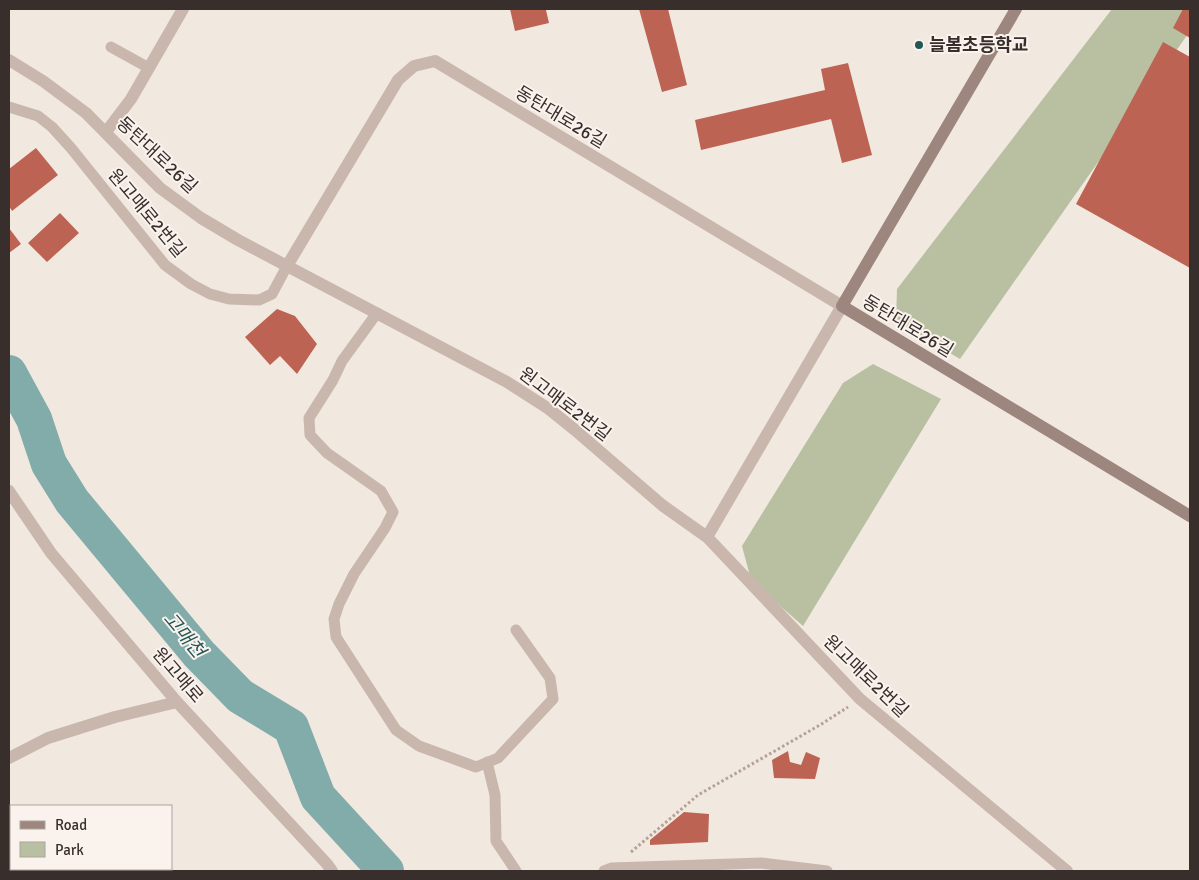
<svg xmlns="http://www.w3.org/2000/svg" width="1199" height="880" font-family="Signika,'Noto Sans KR',sans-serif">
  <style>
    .green { fill: #b8c0a1 }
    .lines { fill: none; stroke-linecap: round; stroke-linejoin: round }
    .river { stroke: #81acaa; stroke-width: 36 }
    .building { fill: #bd6353 }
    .path { stroke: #b5a197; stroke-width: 3; stroke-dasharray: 2.5 2.5; stroke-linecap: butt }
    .lane { stroke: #c9b7ad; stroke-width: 11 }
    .street { stroke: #c9b7ad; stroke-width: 12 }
    .secondary { stroke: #9d867e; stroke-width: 12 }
    .poi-dot { fill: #235755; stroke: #f9f2ed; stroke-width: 2 }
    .labels { text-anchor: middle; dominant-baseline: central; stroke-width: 4; stroke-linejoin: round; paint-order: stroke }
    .poi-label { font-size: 18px; font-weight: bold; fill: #382e2b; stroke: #f9f2ed; text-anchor: start }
    .street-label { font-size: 18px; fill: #382e2b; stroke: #f9f2ed }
    .water-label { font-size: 19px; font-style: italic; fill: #235755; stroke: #f9f2ed }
  </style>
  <rect width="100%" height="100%" fill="#f1e8e0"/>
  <!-- green -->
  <path class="green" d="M1112,9h78v22l-230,328 -64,-38 1,-32z
    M873,364l68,35 -138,227 -52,-46 -9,-34 101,-163z"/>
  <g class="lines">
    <!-- river -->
    <path class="river" d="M9,373l25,46 15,45 23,37 127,153 41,42 51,31 27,70 68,74"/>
  </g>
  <!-- building -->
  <path class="building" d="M510,9h40l-4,1 3,13 -34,8z
    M639,9h29l19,76 -25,7z
    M1183,9h7v29l-17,-10z
    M1163,42l27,15v211l-114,-64z
    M848,63l24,92 -30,8 -11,-44 -130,31 -6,-30 130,-30 -4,-21z
    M36,148l22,27 -46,36 -3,-5v-37z
    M60,213l19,20 -32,29 -19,-19z
    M9,228l12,16 -12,9z
    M277,309l18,7 22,28 -20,30 -17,-18 -10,9 -25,-28z
    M788,751l2,11 11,3 5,-13 14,6 -5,21 -41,-1 -2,-18z
    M684,812l25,2 -1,28 -58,3v-5z"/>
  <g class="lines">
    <!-- path -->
    <path class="path" d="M631,852l67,-57 122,-70 28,-18"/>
    <!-- lane -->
    <path class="lane" d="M111,47l38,21
      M9,107l29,9 14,11 19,21 94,117 26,19 19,10 19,5 30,1 13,-6 15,-28
      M377,313l-35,48 -9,19 -24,38 1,17 17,18 54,38 12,21 -8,16 -31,46 -15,30 -5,15 2,18 60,93 23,16 57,21 22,-9 55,-59 -3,-21 -34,-48
      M487,762l8,33 1,46 20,30
      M604,871l8,-3 149,-5 66,8"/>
    <!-- street -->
    <path class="street" d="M9,60l34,21 43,32 74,75 41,30 37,22 49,26 111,-186 16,-14 21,-5 407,245 -135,231
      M106,132l25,-33 52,-90
      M287,266l220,116 42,27 26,21 87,75 45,32 153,162 207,172
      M9,491l42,62 126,149 150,162 5,7
      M9,758l39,-20 67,-21 62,-15"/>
    <!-- secondary -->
    <path class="secondary" d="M1016,9l-174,297 348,210"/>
  </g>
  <!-- markers -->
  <circle class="poi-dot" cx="919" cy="45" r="5"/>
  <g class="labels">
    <!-- poi labels -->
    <g class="poi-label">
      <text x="929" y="45">늘봄초등학교</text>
    </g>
    <!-- street labels -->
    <g class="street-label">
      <text transform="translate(561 117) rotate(31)">동탄대로26길</text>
      <text transform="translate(157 155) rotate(43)">동탄대로26길</text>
      <text transform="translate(147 213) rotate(50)">원고매로2번길</text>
      <text transform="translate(908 326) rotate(31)">동탄대로26길</text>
      <text transform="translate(565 404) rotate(37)">원고매로2번길</text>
      <text transform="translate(178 675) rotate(49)">원고매로</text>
      <text transform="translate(866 676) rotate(44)">원고매로2번길</text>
    </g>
    <!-- water labels -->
    <g class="water-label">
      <text transform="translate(184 635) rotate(50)">고매천</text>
    </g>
  </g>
  <!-- border -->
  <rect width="1199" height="880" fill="none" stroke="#382e2b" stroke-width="20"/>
  <!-- legend -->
  <rect x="10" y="805" width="162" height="65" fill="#f9f2ed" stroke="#aca49f"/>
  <rect x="20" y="821" width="25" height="8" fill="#9d867e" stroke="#aca49f"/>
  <text x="55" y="830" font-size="15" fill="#382e2b">Road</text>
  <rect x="20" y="842" width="25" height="15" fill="#b8c0a1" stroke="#aca49f"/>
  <text x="55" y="855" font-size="15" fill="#382e2b">Park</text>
</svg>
